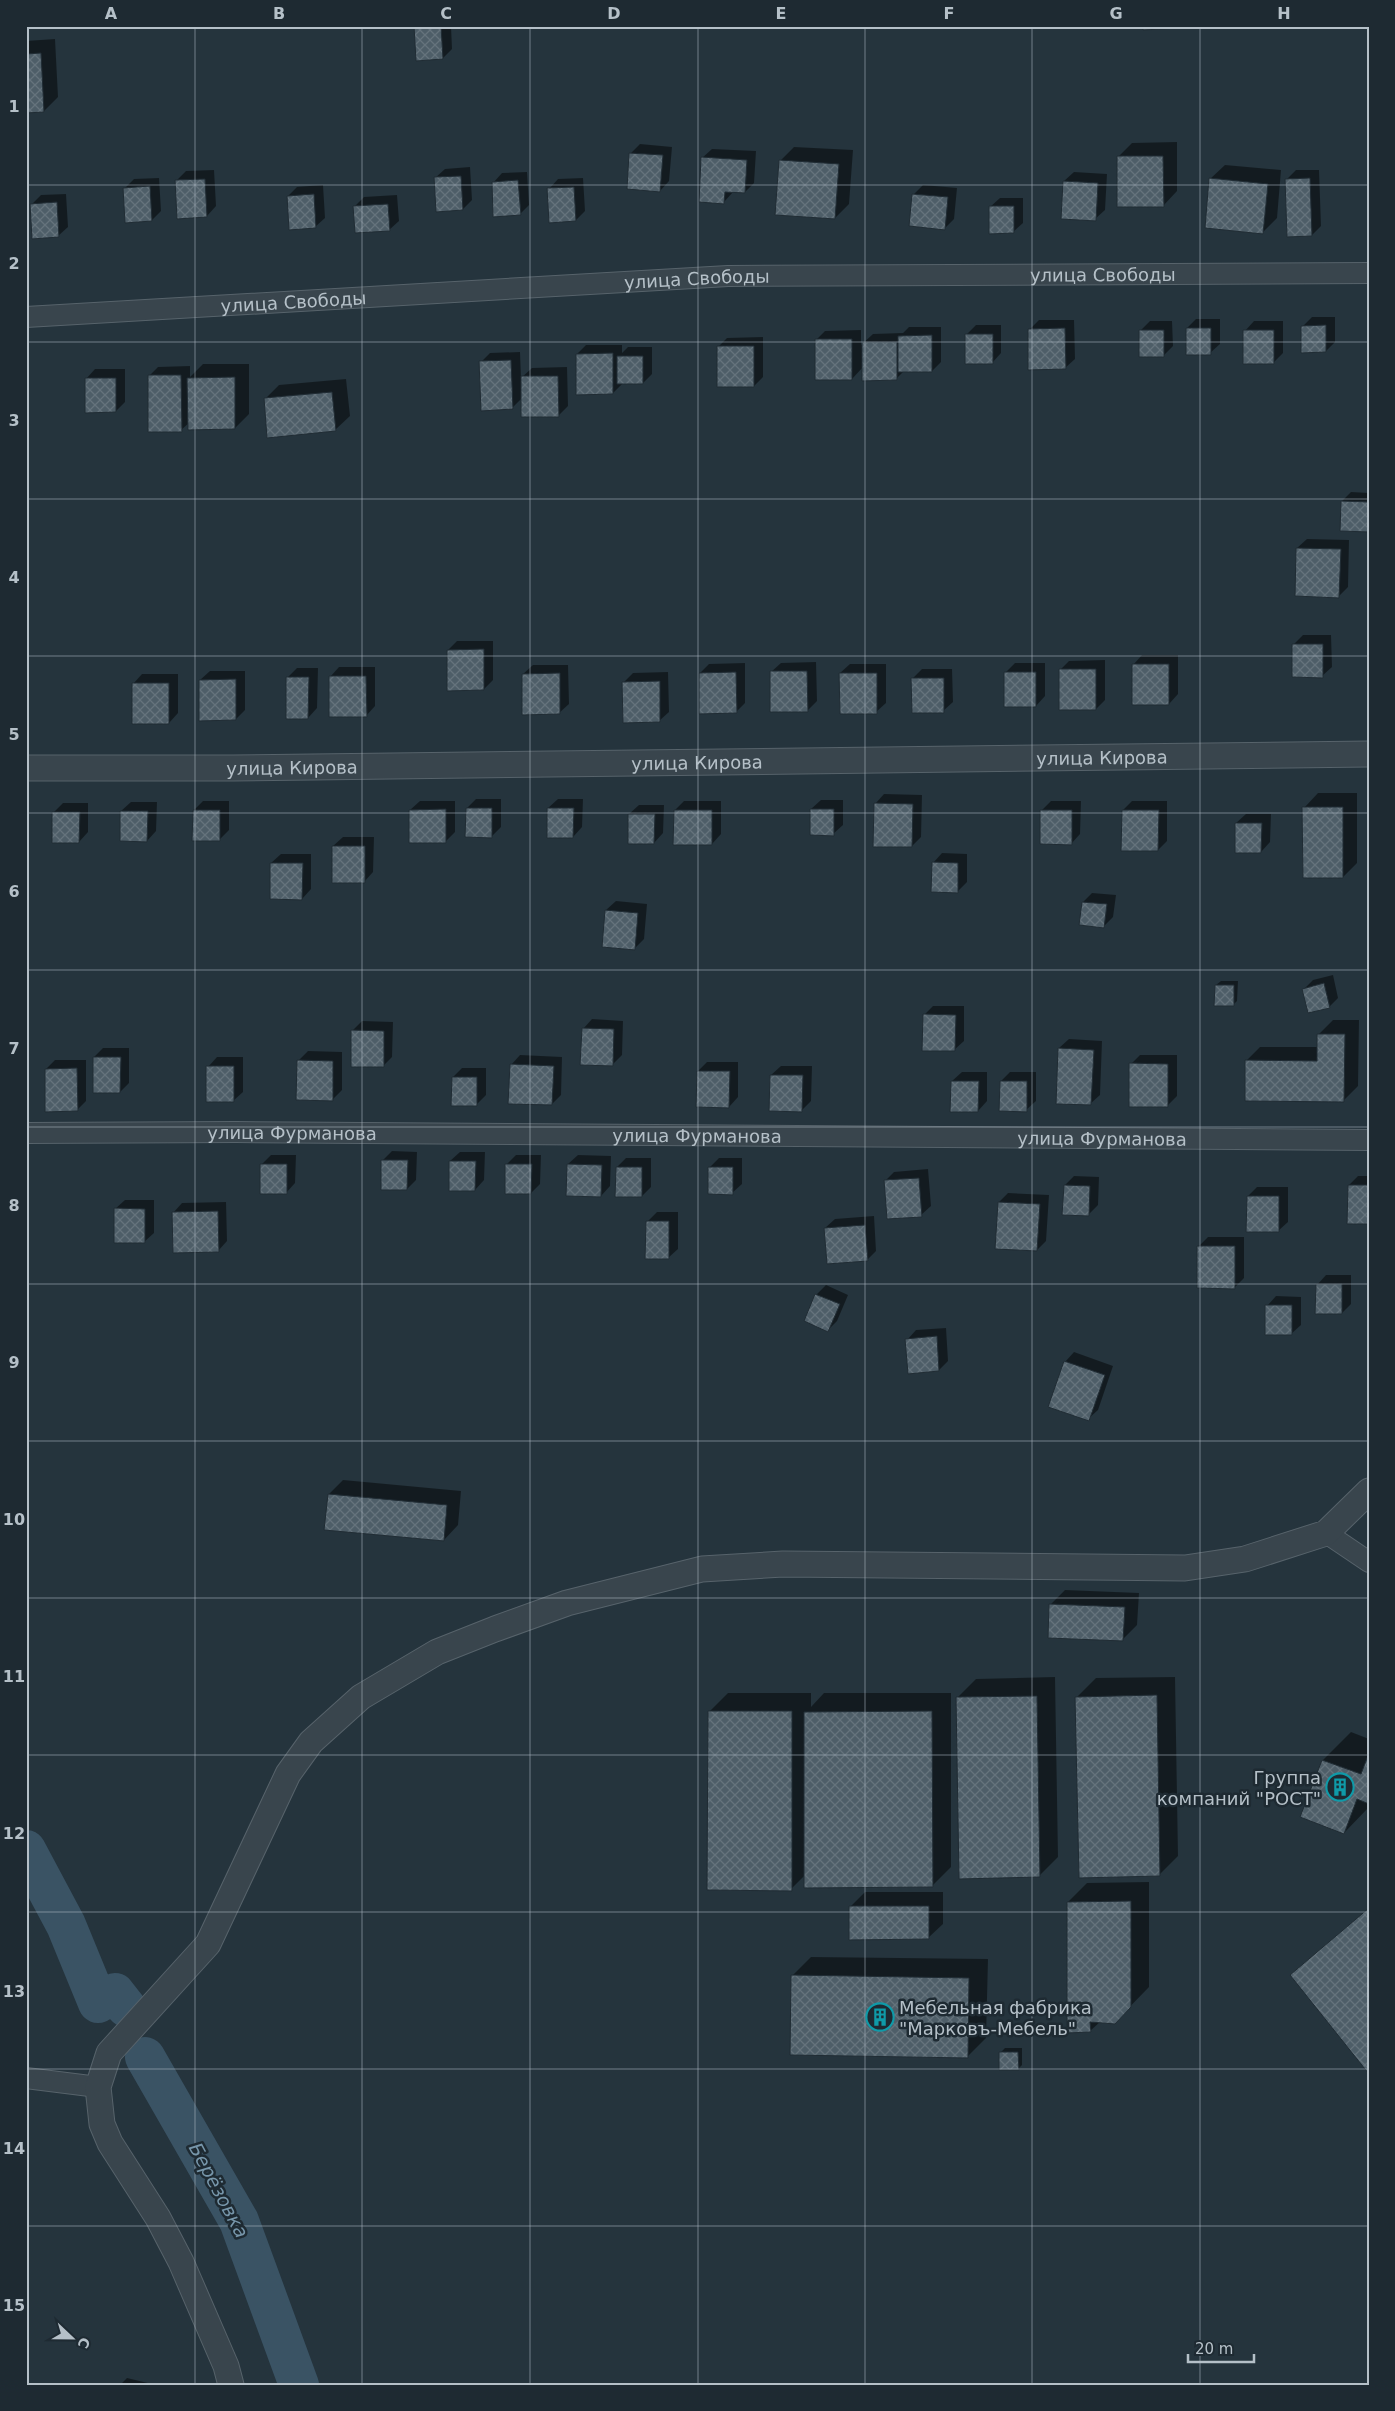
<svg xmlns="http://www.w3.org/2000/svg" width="1395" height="2411" font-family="'DejaVu Sans',sans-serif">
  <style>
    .shadow { fill: #0007 }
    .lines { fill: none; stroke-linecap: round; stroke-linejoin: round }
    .river { stroke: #3a5364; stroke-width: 40 }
    .building { fill: url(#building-cross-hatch); stroke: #202c34 }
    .minor-casing { stroke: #57636b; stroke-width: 22 }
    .tertiary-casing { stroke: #57636b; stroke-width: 27 }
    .minor { stroke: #39454d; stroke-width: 20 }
    .tertiary { stroke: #39454d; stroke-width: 25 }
    .grid { fill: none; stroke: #b5c0c8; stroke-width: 1; stroke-opacity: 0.55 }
    .labels { text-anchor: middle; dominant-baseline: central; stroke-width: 5; stroke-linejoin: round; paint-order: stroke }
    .street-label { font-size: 18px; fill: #b5c0c8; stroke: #1e2a32 }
    .poi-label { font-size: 18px; fill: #b5c0c8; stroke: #1e2a32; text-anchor: end }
    .water-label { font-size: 19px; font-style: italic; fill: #7796aa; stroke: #1e2a32 }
    .neatline { fill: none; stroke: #b5c0c8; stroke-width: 2 }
    .grid-label { font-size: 16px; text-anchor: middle; font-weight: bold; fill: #b5c0c8 }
  </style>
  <defs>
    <pattern id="building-cross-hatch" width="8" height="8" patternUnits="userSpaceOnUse" patternTransform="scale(1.25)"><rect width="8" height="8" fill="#4e5e68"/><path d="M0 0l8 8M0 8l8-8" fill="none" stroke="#65737c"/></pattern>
  </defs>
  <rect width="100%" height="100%" fill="#25343d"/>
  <!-- shadow -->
  <path class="shadow" d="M415,26h36l1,23 -9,9z
    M55,39l3,58 -14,14 -18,1v-71z
    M1177,142v49l-14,15 -45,-49 14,-14z
    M640,144l32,3 -3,34 -9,10 -29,-38z
    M794,147l59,3 -4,54 -14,14 -55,-57z
    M712,149l44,2 -2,32 -9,9h-12l-9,10 -22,-44z
    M1225,165l56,5 -4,48 -14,14 -53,-53z
    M470,167l2,33 -9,9 -28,-31 10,-9z
    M214,170l2,36 -9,10 -31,-35 10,-10z
    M1296,170h23l2,56 -9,9 -26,-55z
    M527,172l2,33 -9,9 -27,-31 9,-10z
    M1074,172l33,2 -2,36 -10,9 -31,-38z
    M159,178l2,33 -9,9 -28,-31 10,-10z
    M583,178l2,33 -9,9 -27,-31 9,-10z
    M323,185l2,33 -10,9 -27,-31 9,-9z
    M923,185l34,3 -3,31 -10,10 -33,-4 3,-31z
    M66,194l2,33 -10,9 -27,-31 10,-10z
    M397,195l2,26 -10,9 -34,-24 9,-9z
    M1000,198h23v25l-10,9 -23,-25z
    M1312,317h23v25l-9,9 -23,-25z
    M1196,319h24v25l-10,9 -23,-25z
    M1039,320h35l1,39 -10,9 -35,-39z
    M1150,321h22l1,25 -10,10 -23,-25z
    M1254,321h29v32l-9,9 -29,-31z
    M976,325h25v28l-9,10 -26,-28z
    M909,327h32v35l-9,9h-28l-8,8 -33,-12 -11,12 -36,-39 9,-9 36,-1v15l12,-11 30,-1z
    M763,337v40l-9,9 -36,-39 9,-9z
    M586,345h36v8l6,-6h24v27l-9,9h-20l-10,10 -36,-39z
    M520,352l1,26 11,-10 35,-1 1,39 -10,10 -36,-18 -10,10 -31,-46 9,-9z
    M203,364h46v50l-14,14 -46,-5 -8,7 -32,-54 9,-9 32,-1v11z
    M95,369h30v33l-9,9 -30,-32z
    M346,379l4,37 -15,14 -70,-31 14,-14z
    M1351,492l18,1v38l-27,-30z
    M1307,539l42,1 -1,47 -9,9 -42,-48z
    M1303,635h28l1,32 -10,9 -29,-31z
    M457,641h36v39l-9,9 -36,-39z
    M1142,655h36v39l-9,10 -36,-39z
    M1105,660v40l-9,9 -36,-39 9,-9z
    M816,662l1,39 -10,10 -36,-39 10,-9z
    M745,663v40l-9,9 -36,-39 9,-9z
    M1015,663h30v33l-9,10 -31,-33z
    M850,664h36v39l-10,9 -36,-39z
    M533,665h35l1,39 -10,9 -36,-39z
    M339,667h36v39l-9,10 -36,-39z
    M297,668h21l-1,40 -9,10 -20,-41z
    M922,669h30l1,33 -10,9 -30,-33z
    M210,671h35v39l-9,9 -36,-39z
    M668,672l1,40 -10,9 -35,-39 9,-9z
    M142,674h36v39l-9,10 -36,-39z
    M1318,793h39v70l-14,14 -39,-69z
    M884,794l38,1 -1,42 -9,9 -37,-42z
    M476,799h25v28l-9,9 -25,-28z
    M558,799h25l-1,28 -9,10 -25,-29z
    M821,800h22v25l-10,9 -22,-25z
    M203,801h26v29l-10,10 -25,-30z
    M420,801h35v31l-9,9 -36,-31z
    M684,801h37v33l-9,10 -37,-34z
    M1051,801h30l-1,33 -9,10 -29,-34z
    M1132,801h35v40l-9,9 -35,-40z
    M131,802h26l-1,29 -9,10 -26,-30z
    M63,803h25v29l-9,10 -26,-29z
    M639,805h25l-1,28 -9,10 -25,-29z
    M1246,814h25l-1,28 -9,10 -25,-29z
    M343,837h31l-1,35 -9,10 -31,-36z
    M942,853l25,1v28l-9,9 -25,-28z
    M281,854h30v35l-9,10 -31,-36z
    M1092,893l24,2 -3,22 -9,9 -21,-24z
    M616,901l31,3 -3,35 -9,9 -32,-3 3,-35z
    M1333,975l5,23 -9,9 -25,-18 9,-9z
    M1221,981h17l-1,20 -4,4 -17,-20z
    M933,1006h31v35l-10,9 -30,-35z
    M592,1019l31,2 -1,34 -9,9 -30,-35z
    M1333,1020h26l-1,66 -14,14 -98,-39 14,-14h58l1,-13z
    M362,1021l31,1 -1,35 -9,9 -31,-35z
    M1069,1039l33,2 -2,54 -10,9 -31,-56z
    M103,1048h26v35l-9,9 -26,-35z
    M308,1051l34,1v38l-10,10 -34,-39z
    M520,1055l42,2 -1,38 -9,9 -41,-39z
    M1140,1055h37v41l-10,10 -36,-42z
    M217,1057h26v35l-10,9 -25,-34z
    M55,1060h31v41l-9,9 -31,-41z
    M707,1062h31v35l-9,10 -31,-36z
    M781,1066h31l-1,35 -9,9 -31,-35z
    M462,1068h24v27l-10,10 -23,-28z
    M962,1072h25v29l-9,10 -26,-30z
    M1010,1072h26v29l-10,9 -25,-29z
    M392,1151l25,1 -1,28 -9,9 -25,-28z
    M460,1152h25l-1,28 -9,10 -25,-29z
    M271,1155h25l-1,28 -9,10 -24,-29z
    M516,1155h25l-1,29 -9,9 -25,-28z
    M578,1155l33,1 -1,30 -9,10 -33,-32z
    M626,1158h25v29l-9,9 -25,-29z
    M719,1158h23v26l-10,9 -22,-26z
    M928,1169l3,37 -10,9 -36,-34 9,-9z
    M1074,1176l25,1 -1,28 -10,10 -23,-30z
    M1358,1176h11v47l-20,-38z
    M1257,1187h31v35l-10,9 -30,-35z
    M1008,1193l41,2 -3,46 -9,9 -38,-48z
    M125,1200h29v33l-10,9 -29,-33z
    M226,1202l1,39 -9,10 -45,-38 9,-10z
    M657,1212h21v37l-10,9 -21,-36z
    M874,1216l2,35 -9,9 -42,-32 10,-9z
    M1208,1237h36v41l-9,9 -36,-41z
    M1326,1275h25v29l-9,9 -25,-28z
    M826,1285l22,10 -11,26 -9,9 -12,-35z
    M1276,1296l25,1v28l-10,9 -24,-28z
    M946,1328l2,33 -9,9 -32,-30 9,-10z
    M1074,1352l39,14 -15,44 -10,9 -23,-57z
    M343,1480l118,11 -3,34 -14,15 -115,-46z
    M1065,1590l74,3 -2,32 -14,14 -73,-34z
    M1055,1677l3,180 -19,19 -82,-178 19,-19z
    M1175,1677l3,179 -19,19 -82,-178 19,-19z
    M728,1693h83v14l13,-14h127v174l-19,19 -127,-11 -14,14 -82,-177z
    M1351,1732l18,7v68l-25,26 -42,-17 21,-56z
    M1149,1882v105l-34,35h-15l-10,9 -22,-129 19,-19z
    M865,1892h78v32l-15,14 -78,-31z
    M1369,1908v164l-78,-97z
    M811,1957l177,2 -2,79 -19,19 -175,-81z
    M1005,2048h17v17l-4,4 -18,-16z
    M127,2378l29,7h-36z"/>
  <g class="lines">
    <!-- river -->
    <path class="river" d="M26,1850l40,75 32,78 17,-10 11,14
      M145,2057l94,164 60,164"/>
  </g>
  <!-- building -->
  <path class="building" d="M414,26h27l2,33 -27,2z
    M1143,26h35v2l-35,2z
    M41,53l3,59 -18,1v-59z
    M629,153l34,2 -3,37 -33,-3z
    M1117,156h46l1,51h-47z
    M701,157l46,3 -2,33 -20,-1 -1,12 -25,-2z
    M779,160l60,4 -4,55 -60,-4z
    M461,176l2,34 -27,2 -2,-35z
    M1209,178l59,6 -5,50 -58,-6z
    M1310,178l2,58 -25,1 -2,-58z
    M205,179l2,38 -30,2 -2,-39z
    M518,180l3,35 -28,2 -1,-35z
    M1063,181l35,2 -2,38 -35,-2z
    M150,186l2,35 -27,2 -2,-35z
    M574,187l2,34 -27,2 -2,-35z
    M314,194l2,34 -27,2 -2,-34z
    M912,194l36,3 -3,33 -36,-4z
    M57,202l2,35 -27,2 -2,-35z
    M388,204l2,27 -35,2 -2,-27z
    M989,206h25v27l-25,1z
    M1326,325v27l-25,1v-27z
    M1065,328l1,41 -38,1v-41z
    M1186,328h25v27h-25z
    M1139,330h25v27h-25z
    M1243,330h31v34h-31z
    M965,334h28v30h-28z
    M932,335v37h-34v-36z
    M815,339h37v41h-37z
    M862,342h35v38l-35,1z
    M717,346h37v41h-37z
    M613,353v41l-37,1v-41z
    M617,356h26v28h-26z
    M511,360l2,49 -32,2 -2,-50z
    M148,375h33l1,57h-34z
    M521,376h37l1,41h-38z
    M235,377v52l-47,1 -1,-52z
    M85,378h31v34l-31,1z
    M332,392l4,39 -69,7 -3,-40z
    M1341,501l28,1v30l-29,-1z
    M1296,548l45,1 -2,49 -44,-2z
    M1292,644h31v34l-31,-1z
    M484,649v41l-37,1v-41z
    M1132,664h37v41h-37z
    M1059,669h37v41h-37z
    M770,671h37l1,41h-38z
    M736,672l1,41 -38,1v-41z
    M1004,672h32v35h-32z
    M560,673v41l-38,1v-41z
    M839,673h38v41h-37z
    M329,676h37l1,41h-38z
    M286,677h23l-1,42h-22z
    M911,678h33v35h-32z
    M236,679v41l-37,1v-41z
    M660,681v41l-37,1 -1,-41z
    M132,683h37v41h-37z
    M874,803l39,1 -1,43h-39z
    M1302,807h41v71h-40z
    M466,808h26v30l-27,-1z
    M547,808h27l-1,30h-26z
    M446,809v34h-37v-33z
    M810,809h24v27l-24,-1z
    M193,810h27v31h-28z
    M674,810h38v35h-39z
    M1040,810h32v35l-32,-1z
    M1122,810h37l-1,41h-37z
    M120,811h28l-1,31 -27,-1z
    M52,812h28l-1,31h-27z
    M628,814h27l-1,30h-26z
    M1235,823h27l-1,30h-26z
    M332,846h33v37h-33z
    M932,862l26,1v30l-27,-1z
    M270,863h33l-1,37 -32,-1z
    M1082,902l25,2 -3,24 -25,-3z
    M605,910l33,3 -3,37 -33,-3z
    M1324,983l6,25 -22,5 -6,-24z
    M1215,985h19v21h-20z
    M923,1014l33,1 -1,36h-33z
    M582,1028l32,1 -1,37 -33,-1z
    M351,1030l33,1v36h-33z
    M1317,1034h28l-1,68 -99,-1v-41l72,1z
    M1058,1048l36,2 -3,55 -35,-1z
    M93,1057h28l-1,36h-27z
    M297,1060l36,1v40l-37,-1z
    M1129,1063l39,1v43h-39z
    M510,1064l44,2 -2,39 -44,-1z
    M206,1066h28v36h-28z
    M77,1068l1,43 -33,1v-43z
    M697,1071h33l-1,37 -33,-1z
    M770,1075h33l-1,37 -33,-1z
    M452,1077h25v29h-26z
    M951,1081h28l-1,31h-28z
    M1000,1081h27v31l-28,-1z
    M381,1160h27l-1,30h-26z
    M449,1161h27l-1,30h-26z
    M260,1164h27v30h-27z
    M505,1164h27l-1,30h-26z
    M567,1164l35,1 -1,32 -35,-1z
    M616,1167h26v30h-27z
    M708,1167h25v28l-25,-1z
    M919,1178l3,39 -35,2 -3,-39z
    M1064,1185l26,1 -1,30 -27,-1z
    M1348,1185h21v39h-22z
    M1247,1196h32v36h-33z
    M998,1202l42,2 -3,47 -42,-2z
    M114,1208l31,1v34h-31z
    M218,1211l1,41 -46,1 -1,-41z
    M646,1221h23v38h-24z
    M865,1225l3,36 -41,3 -3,-36z
    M1197,1246h38v43l-38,-1z
    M1316,1284h26v30h-27z
    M815,1294l25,10 -12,28 -24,-11z
    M1265,1305h27v30h-27z
    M937,1336l2,35 -31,3 -3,-35z
    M1064,1361l41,14 -16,46 -41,-14z
    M328,1494l119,11 -3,36 -120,-11z
    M1049,1604l76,3 -2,34 -75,-3z
    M1157,1695l3,181 -81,2 -4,-181z
    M1037,1696l3,181 -81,2 -3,-182z
    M708,1711h84v180l-85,-1z
    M932,1711l1,176 -129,1v-176z
    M1369,1753v51l-12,-5 -13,35 -44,-17 22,-57 39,14z
    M1131,1901v106l-16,17 -25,-2 1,10 -24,1v-131z
    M849,1906h80v33l-80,1z
    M1369,1908v166l-79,-99z
    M791,1975l178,3 -1,80 -178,-3z
    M999,2052h19l1,18h-20z"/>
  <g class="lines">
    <!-- minor casing -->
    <g class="minor-casing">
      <g id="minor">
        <path id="s1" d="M26,317l702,-41 641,-3"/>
        <path id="s2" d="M26,1133l210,-1 1133,8"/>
        <path d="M1326,1533l43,29"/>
        <path d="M26,2078l72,9"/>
      </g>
    </g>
    <!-- tertiary casing -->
    <g class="tertiary-casing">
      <g id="tertiary">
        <path id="s3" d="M26,768h207l1136,-14"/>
        <path d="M231,2385l-5,-19 -45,-104 -23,-44 -48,-75 -8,-19 -4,-37 11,-34 99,-109 80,-170 23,-32 50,-45 76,-45 58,-23 72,-26 135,-34 81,-5 402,4 60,-9 81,-26 43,-42"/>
      </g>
    </g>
    <!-- minor -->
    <use href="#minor" class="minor"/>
    <!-- tertiary -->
    <use href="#tertiary" class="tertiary"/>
  </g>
  <!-- grid -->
  <path class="grid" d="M195,26v2359M362,26v2359M530,26v2359M698,26v2359M865,26v2359M1032,26v2359M1200,26v2359M26,185h1343M26,342h1343M26,499h1343M26,656h1343M26,813h1343M26,970h1343M26,1127h1343M26,1284h1343M26,1441h1343M26,1598h1343M26,1755h1343M26,1912h1343M26,2069h1343M26,2226h1343"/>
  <!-- icons -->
  <defs>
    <g id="building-ring" transform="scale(1.4375)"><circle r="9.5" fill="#1e2a32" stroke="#0f9aa8" stroke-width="1.5"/><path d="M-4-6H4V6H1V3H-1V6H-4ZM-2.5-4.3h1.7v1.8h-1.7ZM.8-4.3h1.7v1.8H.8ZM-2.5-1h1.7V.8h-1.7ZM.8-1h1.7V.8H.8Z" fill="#0f9aa8"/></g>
  </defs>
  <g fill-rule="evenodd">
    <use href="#building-ring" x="1340" y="1787"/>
    <use href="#building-ring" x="880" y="2017"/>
  </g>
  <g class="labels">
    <!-- street labels -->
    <g class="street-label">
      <text stroke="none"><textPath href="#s1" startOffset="1078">улица Свободы</textPath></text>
      <text stroke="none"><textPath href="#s1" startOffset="672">улица Свободы</textPath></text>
      <text stroke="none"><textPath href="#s1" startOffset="268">улица Свободы</textPath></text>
      <text stroke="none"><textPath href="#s3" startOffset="1076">улица Кирова</textPath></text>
      <text stroke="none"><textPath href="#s3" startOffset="671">улица Кирова</textPath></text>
      <text stroke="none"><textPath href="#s3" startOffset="266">улица Кирова</textPath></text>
      <text stroke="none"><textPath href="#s2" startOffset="266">улица Фурманова</textPath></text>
      <text stroke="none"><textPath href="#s2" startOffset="671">улица Фурманова</textPath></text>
      <text stroke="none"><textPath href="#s2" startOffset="1076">улица Фурманова</textPath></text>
    </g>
    <!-- poi labels -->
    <g class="poi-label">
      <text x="1321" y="1777">Группа<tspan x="1321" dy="21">компаний "РОСТ"</tspan></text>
      <text x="899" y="2007" text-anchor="start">Мебельная фабрика<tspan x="899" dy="21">"Марковъ-Мебель"</tspan></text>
    </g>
    <!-- water labels -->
    <g class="water-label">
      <text transform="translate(219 2190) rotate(62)">Берёзовка</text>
    </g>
  </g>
  <!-- border -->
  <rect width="1395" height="2411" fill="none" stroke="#1e2a32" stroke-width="55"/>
  <!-- north arrow -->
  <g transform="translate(72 2338) rotate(112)" stroke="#1e2a32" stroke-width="4" paint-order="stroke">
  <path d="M0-4L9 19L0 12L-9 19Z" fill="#b5c0c8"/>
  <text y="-8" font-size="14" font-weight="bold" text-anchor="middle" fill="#b5c0c8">С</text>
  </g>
  <!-- scale -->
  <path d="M1188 2354v8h66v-8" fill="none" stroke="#b5c0c8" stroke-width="2.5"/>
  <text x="1195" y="2354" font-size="15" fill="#b5c0c8" stroke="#1e2a32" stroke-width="4" paint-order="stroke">20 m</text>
  <rect x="28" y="28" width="1340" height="2356" class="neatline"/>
  <g class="grid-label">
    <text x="111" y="19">A</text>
    <text x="279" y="19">B</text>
    <text x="446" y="19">C</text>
    <text x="614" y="19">D</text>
    <text x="781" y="19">E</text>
    <text x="949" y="19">F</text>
    <text x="1116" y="19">G</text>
    <text x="1284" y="19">H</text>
    <text x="14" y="112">1</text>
    <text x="14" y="269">2</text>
    <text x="14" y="426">3</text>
    <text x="14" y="583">4</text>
    <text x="14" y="740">5</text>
    <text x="14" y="897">6</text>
    <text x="14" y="1054">7</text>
    <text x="14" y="1211">8</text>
    <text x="14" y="1368">9</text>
    <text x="14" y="1525">10</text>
    <text x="14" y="1682">11</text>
    <text x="14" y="1839">12</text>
    <text x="14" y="1997">13</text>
    <text x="14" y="2154">14</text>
    <text x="14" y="2311">15</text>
  </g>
</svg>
